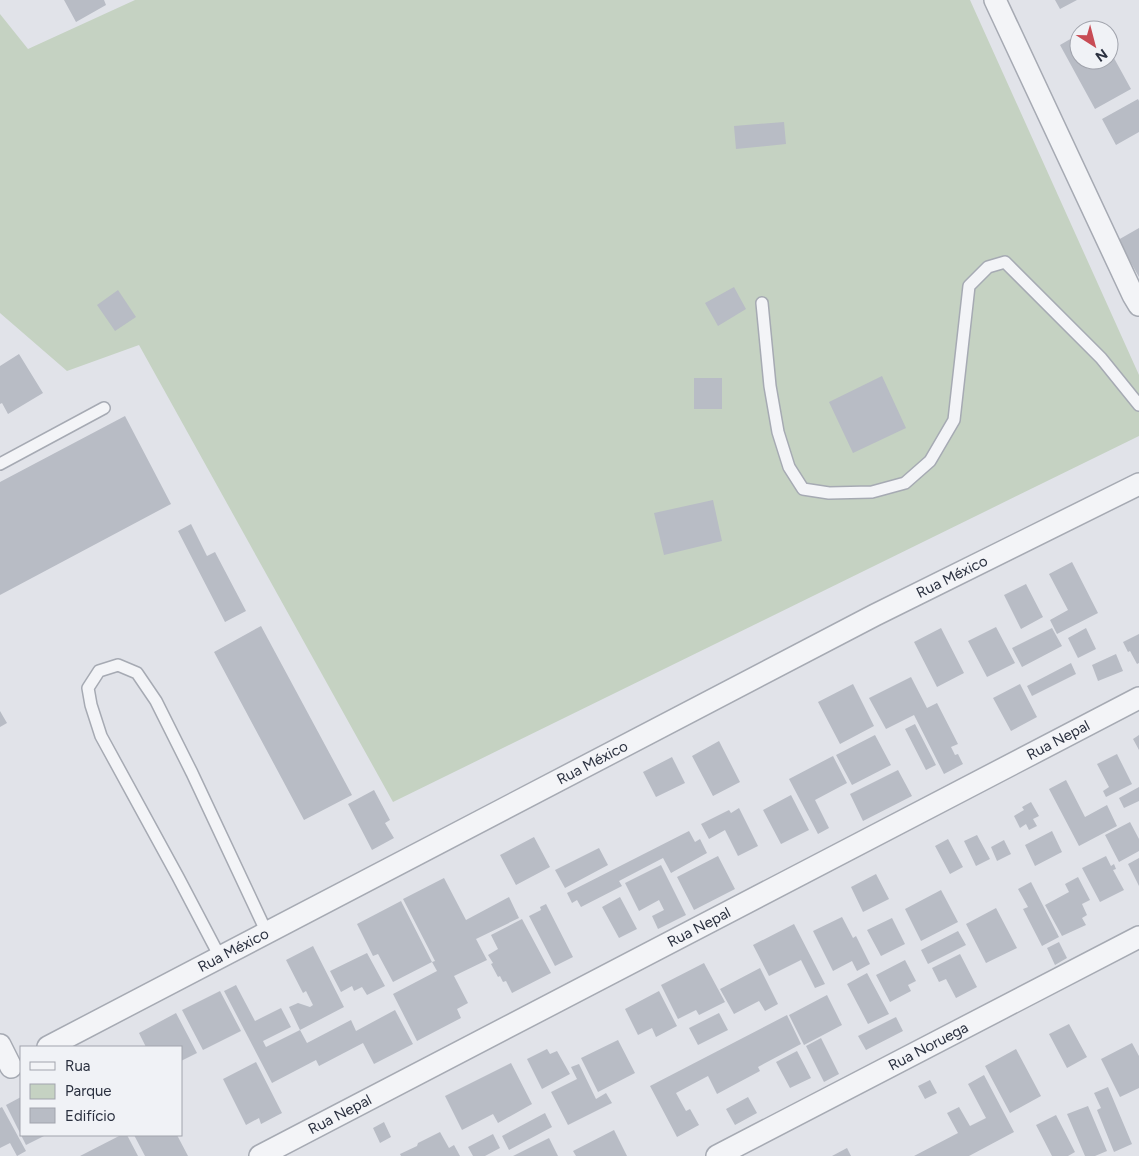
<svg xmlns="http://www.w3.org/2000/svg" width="1139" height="1156" font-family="Figtree,sans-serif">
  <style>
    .green { fill: #c5d2c2 }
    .building { fill: #b8bcc5 }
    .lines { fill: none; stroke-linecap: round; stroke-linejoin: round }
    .lane-casing { stroke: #a6aab3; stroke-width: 14 }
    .street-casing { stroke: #a6aab3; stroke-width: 24 }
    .lane { stroke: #f3f4f7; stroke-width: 11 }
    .street { stroke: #f3f4f7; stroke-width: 21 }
    .labels { text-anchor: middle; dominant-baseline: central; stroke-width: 4; stroke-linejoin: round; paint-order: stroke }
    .street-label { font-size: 15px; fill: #2a303f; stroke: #f0f2f6 }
  </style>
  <rect width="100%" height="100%" fill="#e1e3e9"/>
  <!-- green -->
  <path class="green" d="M135,0h835l169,375v61l-746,366 -254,-457 -72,26 -67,-58v-299l28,35z"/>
  <!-- building -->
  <path class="building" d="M64,0h40l2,5 -30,17z
    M1055,0h22l-17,9z
    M1096,25l3,5h-12z
    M1079,34v26h30v-11l22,40 -36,20 -35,-64z
    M1138,99l1,2v31l-23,13 -14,-26z
    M784,122l2,22 -50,5 -2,-23z
    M1139,228v49l-21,-37z
    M734,287l12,22 -28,17 -13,-23z
    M118,290l18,27 -21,14 -18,-26z
    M19,354l24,39 -35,21 -6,-11 -2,1v-38z
    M882,376l24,52 -53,25 -24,-51z
    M694,378h28v31h-28z
    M125,416l46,88 -171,91v-113z
    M713,500l9,41 -58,14 -10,-42z
    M191,524l16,32 8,-4 31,59 -21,11 -47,-91z
    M1072,562l26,51 -41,21 -7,-14 18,-10 -19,-36z
    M1026,584l17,33 -22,12 -17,-34z
    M261,626l91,169 -48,25 -90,-168z
    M996,627l19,36 -28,14 -19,-36z
    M941,628l23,45 -27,14 -23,-45z
    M1052,628l10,18 -40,21 -10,-19z
    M1086,628l10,21 -18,9 -10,-20z
    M1139,634v29l-2,1 -7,-13 -2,1 -5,-10z
    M1116,654l7,17 -25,10 -6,-16z
    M1071,663l5,11 -44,22 -5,-10z
    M911,677l16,31 10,-5 21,41 -7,3 4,8 3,-1 5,10 -19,10 -30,-59 -28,14 -17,-31z
    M853,684l21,42 -34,18 -22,-42z
    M1020,684l17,33 -26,14 -18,-33z
    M0,711l7,12 -7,4z
    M915,724l21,41 -10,5 -21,-41z
    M875,735l16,30 -39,20 -16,-30z
    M1139,735v15l-6,-11z
    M719,741l21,41 -27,14 -21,-40z
    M1117,754l15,30 -26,13 -3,-6 6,-4 -12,-23z
    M833,756l14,27 -32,17 14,28 -11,6 -29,-55z
    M672,757l13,26 -29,14 -13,-25z
    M898,770l14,26 -49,25 -13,-27z
    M1066,780l19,37 22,-12 10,21 -38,20 -30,-57z
    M1139,787v14l-15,7 -5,-10z
    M374,790l16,30 -5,3 9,15 -22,12 -24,-46z
    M791,795l18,35 -28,14 -18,-34z
    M1031,802l8,14 -6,3 4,7 -8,4 -3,-6 -6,4 -6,-12 10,-6 -2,-3z
    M739,808l19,38 -20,10 -13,-26 -16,9 -8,-15 28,-14 2,3z
    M1130,822l9,17v12l-20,11 -14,-27z
    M689,831l6,11 5,-3 7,14 -36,20 -8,-15 -44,23 3,5 -41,21 -4,-7 -5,3 -5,-10z
    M1052,831l10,21 -27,14 -10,-21z
    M977,835l13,24 -14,7 -12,-25z
    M534,837l16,30 -34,18 -16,-30z
    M948,839l15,28 -13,7 -15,-28z
    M1004,840l7,14 -14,7 -6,-14z
    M599,848l9,17 -43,23 -10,-18z
    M718,856l17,33 -41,21 -17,-33z
    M1106,856l5,10 3,-2 2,5 -3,1 11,20 -24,12 -18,-34z
    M1139,858v28l-11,-22z
    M661,865l25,50 -28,14 -6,-13 12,-6 -5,-10 -20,11 -14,-28z
    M876,874l13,25 -26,13 -12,-25z
    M1078,877l12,23 -8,4 5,11 -5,3 4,7 -24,11 -17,-31 24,-13 -4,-8z
    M444,878l22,42 43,-23 10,21 -43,21 11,21 -33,16 14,27 -11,6 4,9 -44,23 -24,-47 44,-23 -5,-9 -39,20 -15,-28 -5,2 -16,-32 44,-23 31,61 3,-1 -32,-62z
    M1031,882l28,55 -17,9 -19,-37 5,-2 -10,-18z
    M941,890l17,32 -37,19 -16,-32z
    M620,897l17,32 -18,9 -17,-31z
    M546,904l27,53 -18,9 -26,-50 12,-6 -1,-3z
    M996,908l21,40 -31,15 -20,-39z
    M842,917l11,21 3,-2 14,28 -13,7 -5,-10 -19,10 -20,-40z
    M892,918l13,26 -24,12 -14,-26z
    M522,919l29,54 -39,20 -6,-12 -3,1 -3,-6 -2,1 -7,-13 2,-1 -5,-8 10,-6 -7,-14z
    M794,924l31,60 -10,4 -14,-28 -32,16 -16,-31z
    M958,931l8,14 -38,19 -7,-14z
    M1059,942l8,16 -12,7 -8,-17z
    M313,946l31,61 -44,23 -11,-23 9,-4 12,4 3,-2 -7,-14 -3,2 -17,-33z
    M367,953l18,33 -18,9 -5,-8 -8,4 -2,-5 -11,6 -11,-21z
    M960,954l17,33 -21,11 -10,-19 -7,3 -7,-14z
    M905,960l11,21 -8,4 3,6 -21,11 -14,-27z
    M704,963l21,39 -26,13 -3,-5 -18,9 -17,-34z
    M760,968l18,36 -13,7 -6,-10 -25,13 -14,-25z
    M867,973l22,41 -21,10 -21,-40z
    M236,985l19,36 26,-13 10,19 -28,14 3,6 34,-17 7,13 44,-23 5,11 39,-21 18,34 -39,20 -11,-21 -44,23 -3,-6 -44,23 -48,-92z
    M220,991l21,40 -38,19 -21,-40z
    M659,991l18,35 -21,11 -4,-9 -14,7 -13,-26z
    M827,995l15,30 -38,20 -15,-30z
    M176,1013l21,40 -16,8v-14h-35l-7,-14z
    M719,1013l9,17 -30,15 -9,-17z
    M787,1015l14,29 -43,23 2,4 -43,23 -9,-18 -32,17 10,18 4,-2 9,16 -22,12 -27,-51z
    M896,1017l7,14 -37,19 -8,-14z
    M1069,1024l18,33 -20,11 -18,-34z
    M821,1038l18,36 -15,8 -18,-36z
    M618,1040l17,33 -37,19 -17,-34z
    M1132,1043l7,13v32l-19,9 -19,-38z
    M547,1049l3,5 7,-3 13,23 -28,15 -15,-30z
    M1016,1049l25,47 -31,17 -25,-47z
    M797,1051l14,27 -21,10 -14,-26z
    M256,1062l26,51 -21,11 -2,-6 -13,7 -23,-46z
    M511,1063l21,41 -34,19 -5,-9 -31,16 -17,-34z
    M579,1064l17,35 10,-6 6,10 -44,22 -17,-33 26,-13 -6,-12z
    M984,1075l30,57 -45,24h-55l44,-23 -11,-20 12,-6 11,19 16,-8 -18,-34z
    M930,1080l7,13 -12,6 -7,-13z
    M1108,1087l24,57 -18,8 -17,-42 4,-2 -7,-15z
    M21,1097v38h25l-20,10 -20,-40z
    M748,1097l9,16 -22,12 -9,-16z
    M1088,1106l19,45 -12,5h-10l-18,-42z
    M2,1107l24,44 -9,5 -7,-13 -10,5v-40z
    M545,1113l7,14 -43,23 -7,-14z
    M1056,1115l19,37 -7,4h-16l-16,-31z
    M384,1122l7,15 -11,6 -7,-15z
    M614,1130l13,26h-51l-3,-5z
    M440,1132l9,16 5,-3 6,11h-59l-1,-2 17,-8 1,-3z
    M493,1134l7,14 -15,8h-12l-5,-9z
    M121,1135h6l11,21h-58z
    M134,1135h43l11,21h-43z
    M549,1138l9,18h-45z
    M847,1148l4,8h-19z"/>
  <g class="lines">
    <!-- lane casing -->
    <g class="lane-casing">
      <path id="lane" d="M762,303l8,83 8,46 11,35 14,22 26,4 43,-1 33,-9 25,-22 24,-41 15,-134 19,-19 17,-5 96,96 38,47
        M0,464l104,-56
        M220,957l-42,-80 -77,-141 -10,-31 -3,-17 11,-17 19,-6 19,8 19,28 36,72 75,160"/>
    </g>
    <!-- street casing -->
    <g class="street-casing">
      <g id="street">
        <path d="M995,0l138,295 6,10"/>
        <path d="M0,1045l11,22"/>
        <path id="s1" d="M48,1047l827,-432 264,-131"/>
        <path id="s2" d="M260,1156l879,-458"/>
        <path id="s3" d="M717,1156l422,-219"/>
      </g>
    </g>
    <!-- lane -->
    <use href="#lane" class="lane"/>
    <!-- street -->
    <use href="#street" class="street"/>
  </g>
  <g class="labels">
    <!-- street labels -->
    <g class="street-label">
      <text stroke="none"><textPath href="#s1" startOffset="1019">Rua México</textPath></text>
      <text stroke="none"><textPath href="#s2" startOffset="900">Rua Nepal</textPath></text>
      <text stroke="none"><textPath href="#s1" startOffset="614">Rua México</textPath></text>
      <text stroke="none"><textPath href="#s2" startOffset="495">Rua Nepal</textPath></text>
      <text stroke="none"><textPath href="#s1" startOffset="209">Rua México</textPath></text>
      <text stroke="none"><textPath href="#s3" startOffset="238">Rua Noruega</textPath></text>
      <text stroke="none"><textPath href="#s2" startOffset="90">Rua Nepal</textPath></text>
    </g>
  </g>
  <!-- legend -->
  <rect x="20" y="1046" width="162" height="90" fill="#f0f2f6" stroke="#a1a4ad"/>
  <rect x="30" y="1062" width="25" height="8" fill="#f3f4f7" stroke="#a1a4ad"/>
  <text x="65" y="1071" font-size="15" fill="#2a303f">Rua</text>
  <rect x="30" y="1084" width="25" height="15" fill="#c5d2c2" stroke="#a1a4ad"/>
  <text x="65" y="1096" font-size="15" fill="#2a303f">Parque</text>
  <rect x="30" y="1108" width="25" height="15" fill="#b8bcc5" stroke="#a1a4ad"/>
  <text x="65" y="1121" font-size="15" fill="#2a303f">Edifício</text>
  <!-- north arrow -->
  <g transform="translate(1094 45) rotate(144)"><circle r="24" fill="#f0f2f6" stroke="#a1a4ad"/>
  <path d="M0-4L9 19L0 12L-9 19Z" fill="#c84c55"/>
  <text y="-8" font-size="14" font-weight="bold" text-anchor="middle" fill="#2a303f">N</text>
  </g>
</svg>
